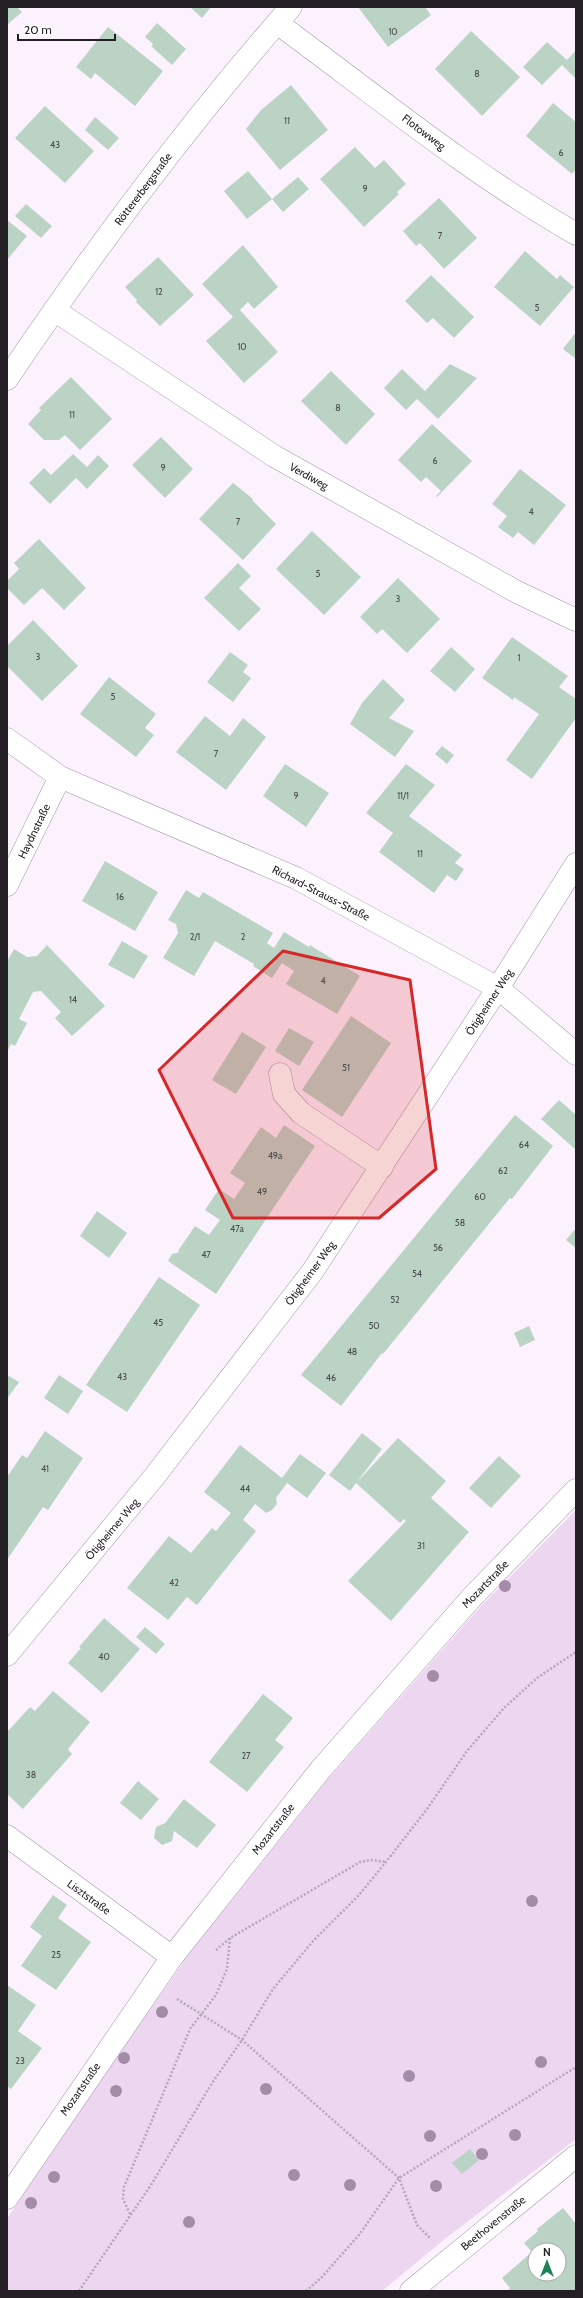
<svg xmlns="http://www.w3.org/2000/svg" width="583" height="2298" font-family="Cabin,sans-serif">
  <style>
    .green { fill: #ecd6f0 }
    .building { fill: #bbd3c5; fill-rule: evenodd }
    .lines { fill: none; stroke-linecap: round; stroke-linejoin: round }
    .minor-casing { stroke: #a495a7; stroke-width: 23 }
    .path { stroke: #b2aab4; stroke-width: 2.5; stroke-dasharray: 2 2; stroke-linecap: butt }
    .minor { stroke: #fff; stroke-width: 22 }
    .tree { fill: #a48ca9 }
    .marked { fill: #d62828; fill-opacity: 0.2; stroke: #d62828; stroke-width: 3; stroke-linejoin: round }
    .labels { text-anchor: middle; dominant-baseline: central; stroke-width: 3; stroke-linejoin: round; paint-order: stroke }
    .number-label { font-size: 9px; fill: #4a4b4d }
    .street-label { font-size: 11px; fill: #241e25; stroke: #fff }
  </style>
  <rect width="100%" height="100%" fill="#fcf2fe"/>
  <!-- green -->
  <path class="green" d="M576,1510v629l-130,99 -64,53h-375v-72l63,-96 120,-170 139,-175 153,-173z"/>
  <!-- building -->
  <path class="building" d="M7,7h10l5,5 -15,13z
    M190,7h21l-9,11z
    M358,7h67l6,8 -43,32z
    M157,23l29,26 -14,16 -21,-19 2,-2 -8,-7z
    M108,27l55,44 -28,35 -40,-33 -4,6 -15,-12z
    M471,31l49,46 -38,39 -47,-47z
    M547,42l20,18 9,-10v29l-14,-14 -20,20 -19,-18z
    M291,85l37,45 -48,40 -34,-41 15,-19z
    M553,103l23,19v47l-4,5 -46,-38z
    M45,106l49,45 -29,32 -50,-45z
    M95,117l24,21 -11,12 -23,-20z
    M355,147l20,21 9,-8 22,24 -9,8 2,2 -35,33 -44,-48z
    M248,171l24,28 -25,20 -23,-28z
    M298,177l11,12 -26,23 -11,-13z
    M439,198l38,40 -33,31 -24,-26 -4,3 -13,-15z
    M26,204l26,22 -11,12 -26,-22z
    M7,220l20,16 -20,24z
    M243,245l35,42 -24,22 -6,-7 -8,8 38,42 -34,31 -38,-42 27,-24 -31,-33z
    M525,251l32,28 3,-4 14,12 -34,39 -46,-39z
    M158,257l36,38 -34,31 -24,-24 1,-2 -12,-13z
    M431,275l43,42 -20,21 -21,-20 -6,5 -22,-22z
    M576,332v27l-13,-10z
    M450,364l27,14 -39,41 -21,-20 -11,11 -22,-22 18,-19 23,22z
    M331,371l44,43 -29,31 -45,-44z
    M71,377l41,42 -32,31 -15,-15 -6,5h-15l-16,-16 13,-14 -2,-2z
    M432,424l40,37 -35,36 -1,-1 5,-5 -15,-14 -5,5 -23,-22z
    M161,437l32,32 -28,29 -33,-33z
    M73,454l14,13 11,-12 11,11 -22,23 -11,-11 -26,26 -21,-21 15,-15 7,7z
    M520,469l46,36 -32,40 -16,-13 -5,6 -15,-11 9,-11 -15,-12z
    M233,483l20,16 -1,1 24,24 -33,36 -44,-41z
    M312,531l49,46 -37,38 -48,-46z
    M39,539l47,49 -22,22 -22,-22 -18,17 -17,-17v-7l12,-12 -5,-6z
    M238,563l13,13 -12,12 22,21 -22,22 -35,-33z
    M398,578l42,41 -33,34 -25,-24 -5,5 -17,-17z
    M33,620l45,46 -36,35 -35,-35v-20z
    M512,637l56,39 -9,11 17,12v19l-44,61 -26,-19 33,-46 -25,-17 -1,3 -31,-22z
    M451,647l24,22 -20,23 -25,-21z
    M230,652l18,13 -5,7 8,6 -18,24 -26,-20z
    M109,677l47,37 -11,14 9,7 -18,22 -56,-43z
    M383,679l22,21 -16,18 25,13 -19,26 -45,-33 12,-21z
    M205,716l25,20 13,-18 23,19 -40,53 -50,-38z
    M442,746l12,9 -7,9 -12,-10z
    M285,764l44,29 -23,34 -43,-31z
    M406,764l29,21 -26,31 53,39 -7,8 9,6 -8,12 -9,-6 -13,18 -55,-41 14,-19 -27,-20z
    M105,861l53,31 -23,39 -53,-30z
    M186,890l13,8 4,-6 70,41 -6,10 7,5 10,-16 25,15 1,-2 50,31 -23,38 -51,-30 8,-13 -12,-8 -10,15 -19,-12 1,-2 -39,-23 -21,35 -31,-18 15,-25 -2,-9 -8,-4z
    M122,941l26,15 -14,23 -26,-14z
    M47,945l58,61 -33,30 -17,-18 6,-6 -20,-21 -8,1 -14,27 8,4 -12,23 -4,-2 -4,8v-90l7,-13 13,8 10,-1z
    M351,1016l40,27 -49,74 -40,-27z
    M289,1028l25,14 -15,24 -24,-15z
    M242,1032l24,15 -30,47 -24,-14z
    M559,1100l17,15v35l-35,-31z
    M515,1115l38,31 -41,53 -2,-1 -127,156 -1,-1 -41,53 -40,-31z
    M284,1125l31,21 -99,148 -48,-33 4,-7 8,-2 -2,-1 17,-25 14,9 11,-15 -15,-10 14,-21 15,10 11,-16 -15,-10 31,-46 15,11z
    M97,1211l30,22 -18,25 -29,-22z
    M576,1228v20l-10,-8z
    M159,1277l41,28 -73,107 -41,-27z
    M529,1326l6,14 -15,7 -6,-14z
    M7,1375l12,7 -12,17z
    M59,1375l24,16 -15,23 -24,-16z
    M45,1431l38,27 -35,52 -5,-3 -36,53v-83l15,-22 5,3z
    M362,1433l20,16 -25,33 41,-44 48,43 -15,17 38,34 -78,89 -43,-40 58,-60 -2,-2 -4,4 -44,-40 -6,8 -21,-16z
    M240,1445l42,33 18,-24 26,19 -19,25 -20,-15 -11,15 1,6 -5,6 -6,3 -11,-9 -12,16 13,11 -59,74 -10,-8 -19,23 -41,-32 42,-52 22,17 21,-25 4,3 15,-18 -27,-21z
    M499,1456l22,20 -30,32 -22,-20z
    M104,1618l36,31 -38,44 -34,-30 13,-15 -2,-1z
    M145,1627l20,17 -9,10 -20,-17z
    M53,1691l37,31 -22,27 4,5 -49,55 -16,-15v-65l2,1 21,-23 5,4z
    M263,1694l30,24 -18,22 9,7 -37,45 -38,-30z
    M138,1781l21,18 -18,21 -21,-17z
    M184,1799l32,26 -19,23 -23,-17 -2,10 -10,4 -8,-7 2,-11 9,-4z
    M53,1895l14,10 -9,13 33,24 -35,48 -35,-24 21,-30 -12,-9z
    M7,1985l29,20 -18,26 24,17 -31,41 -4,-3z
    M470,2149l9,11 -17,14 -10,-11z
    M563,2208l13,16v67h-69l3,-3 -8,-10 30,-26 -8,-9 14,-12 -1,-2zM535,2250h24v24h-24z"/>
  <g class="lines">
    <!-- minor casing -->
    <g class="minor-casing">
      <path id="minor" d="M277,23c98,72 193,150 299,211
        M54,310l220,146 243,136 59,28
        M7,379c87,-129 181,-255 284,-372
        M7,739l53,38 236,101 202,110 78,66
        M7,885l53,-108
        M280,1074l4,20 17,19 81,54
        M7,1655l147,-178 158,-205 186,-284 78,-124
        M7,1836l165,121
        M7,2198l165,-241 149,-188 152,-173 103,-106
        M411,2291l165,-135"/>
    </g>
    <!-- path -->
    <path class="path" d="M216,1950l14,-12 130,-76 12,-2 14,2
      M177,1999l65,41 157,138 18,47 13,13
      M130,2214l-7,-15 1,-12 66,-158 26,-34 11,-26 3,-31
      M79,2291l72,-106 61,-102 30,-43 31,-51 41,-49 45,-45 27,-33 41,-53 40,-58 37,-43 33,-30 39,-26
      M306,2291l15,-13 38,-43 40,-57 177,-111"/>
    <!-- minor -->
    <use href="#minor" class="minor"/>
  </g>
  <!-- trees -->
  <g class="tree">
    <circle cx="505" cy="1586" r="6"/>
    <circle cx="433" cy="1676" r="6"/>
    <circle cx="532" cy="1901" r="6"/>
    <circle cx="162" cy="2012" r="6"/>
    <circle cx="124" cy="2058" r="6"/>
    <circle cx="541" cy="2062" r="6"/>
    <circle cx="409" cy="2076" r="6"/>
    <circle cx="266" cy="2089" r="6"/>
    <circle cx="116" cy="2091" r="6"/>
    <circle cx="515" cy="2135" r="6"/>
    <circle cx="430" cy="2136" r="6"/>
    <circle cx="482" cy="2154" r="6"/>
    <circle cx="294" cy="2175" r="6"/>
    <circle cx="54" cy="2177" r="6"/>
    <circle cx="350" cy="2185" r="6"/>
    <circle cx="436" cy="2186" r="6"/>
    <circle cx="31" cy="2203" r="6"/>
    <circle cx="189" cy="2222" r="6"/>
  </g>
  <!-- marked area -->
  <path class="marked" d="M283,951l127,29 26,189 -57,49h-146l-74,-148z"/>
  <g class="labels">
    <!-- number labels -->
    <g class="number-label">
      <text x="393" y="31">10</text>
      <text x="477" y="73">8</text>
      <text x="287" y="120">11</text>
      <text x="55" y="144">43</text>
      <text x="561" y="152">6</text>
      <text x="365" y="188">9</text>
      <text x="440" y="235">7</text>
      <text x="159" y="291">12</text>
      <text x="537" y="307">5</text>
      <text x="242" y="346">10</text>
      <text x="338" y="407">8</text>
      <text x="72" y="414">11</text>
      <text x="435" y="460">6</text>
      <text x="163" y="467">9</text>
      <text x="531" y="511">4</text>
      <text x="238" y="521">7</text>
      <text x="318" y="573">5</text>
      <text x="398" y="598">3</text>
      <text x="38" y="656">3</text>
      <text x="519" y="657">1</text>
      <text x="113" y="696">5</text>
      <text x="216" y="753">7</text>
      <text x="296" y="795">9</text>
      <text x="403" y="795">11/1</text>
      <text x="420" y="853">11</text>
      <text x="120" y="896">16</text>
      <text x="195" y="936">2/1</text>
      <text x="243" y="936">2</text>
      <text x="323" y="980">4</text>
      <text x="73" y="999">14</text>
      <text x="346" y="1067">51</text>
      <text x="524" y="1144">64</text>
      <text x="275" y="1155">49a</text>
      <text x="503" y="1170">62</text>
      <text x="262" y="1191">49</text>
      <text x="480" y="1196">60</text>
      <text x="460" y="1222">58</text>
      <text x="237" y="1228">47a</text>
      <text x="438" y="1247">56</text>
      <text x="206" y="1254">47</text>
      <text x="417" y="1273">54</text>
      <text x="395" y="1299">52</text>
      <text x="158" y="1322">45</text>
      <text x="374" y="1325">50</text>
      <text x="352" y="1351">48</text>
      <text x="122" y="1376">43</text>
      <text x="331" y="1377">46</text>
      <text x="45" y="1468">41</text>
      <text x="245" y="1488">44</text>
      <text x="421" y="1545">31</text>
      <text x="174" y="1582">42</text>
      <text x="104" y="1656">40</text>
      <text x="246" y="1755">27</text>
      <text x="31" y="1774">38</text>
      <text x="56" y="1954">25</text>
      <text x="20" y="2060">23</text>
    </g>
    <!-- street labels -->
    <g class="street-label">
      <text transform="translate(424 132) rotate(37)">Flotowweg</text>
      <text transform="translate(143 189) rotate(-53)">Röttererbergstraße</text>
      <text transform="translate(309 476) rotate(29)">Verdiweg</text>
      <text transform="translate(34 831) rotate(-64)">Haydnstraße</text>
      <text transform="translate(321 893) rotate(27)">Richard-Strauss-Straße</text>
      <text transform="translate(489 1002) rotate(-57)">Ötigheimer Weg</text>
      <text transform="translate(310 1273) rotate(-54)">Ötigheimer Weg</text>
      <text transform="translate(112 1529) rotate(-50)">Ötigheimer Weg</text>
      <text transform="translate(485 1584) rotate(-46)">Mozartstraße</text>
      <text transform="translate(273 1829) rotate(-52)">Mozartstraße</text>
      <text transform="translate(89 1897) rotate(36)">Lisztstraße</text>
      <text transform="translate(80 2089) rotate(-55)">Mozartstraße</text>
      <text transform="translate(493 2223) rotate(-39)">Beethovenstraße</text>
    </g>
  </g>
  <!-- border -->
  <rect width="583" height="2298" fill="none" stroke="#241e25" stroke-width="16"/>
  <!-- north arrow -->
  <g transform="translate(547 2262)"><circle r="19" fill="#ffffff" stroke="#a7a5a8"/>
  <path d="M0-3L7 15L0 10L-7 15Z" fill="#208058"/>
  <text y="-6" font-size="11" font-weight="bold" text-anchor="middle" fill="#241e25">N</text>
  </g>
  <!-- scale -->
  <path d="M18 34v6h97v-6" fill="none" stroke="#241e25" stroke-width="2"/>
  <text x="24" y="34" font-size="12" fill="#241e25" stroke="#ffffff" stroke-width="3" paint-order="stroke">20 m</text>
</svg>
